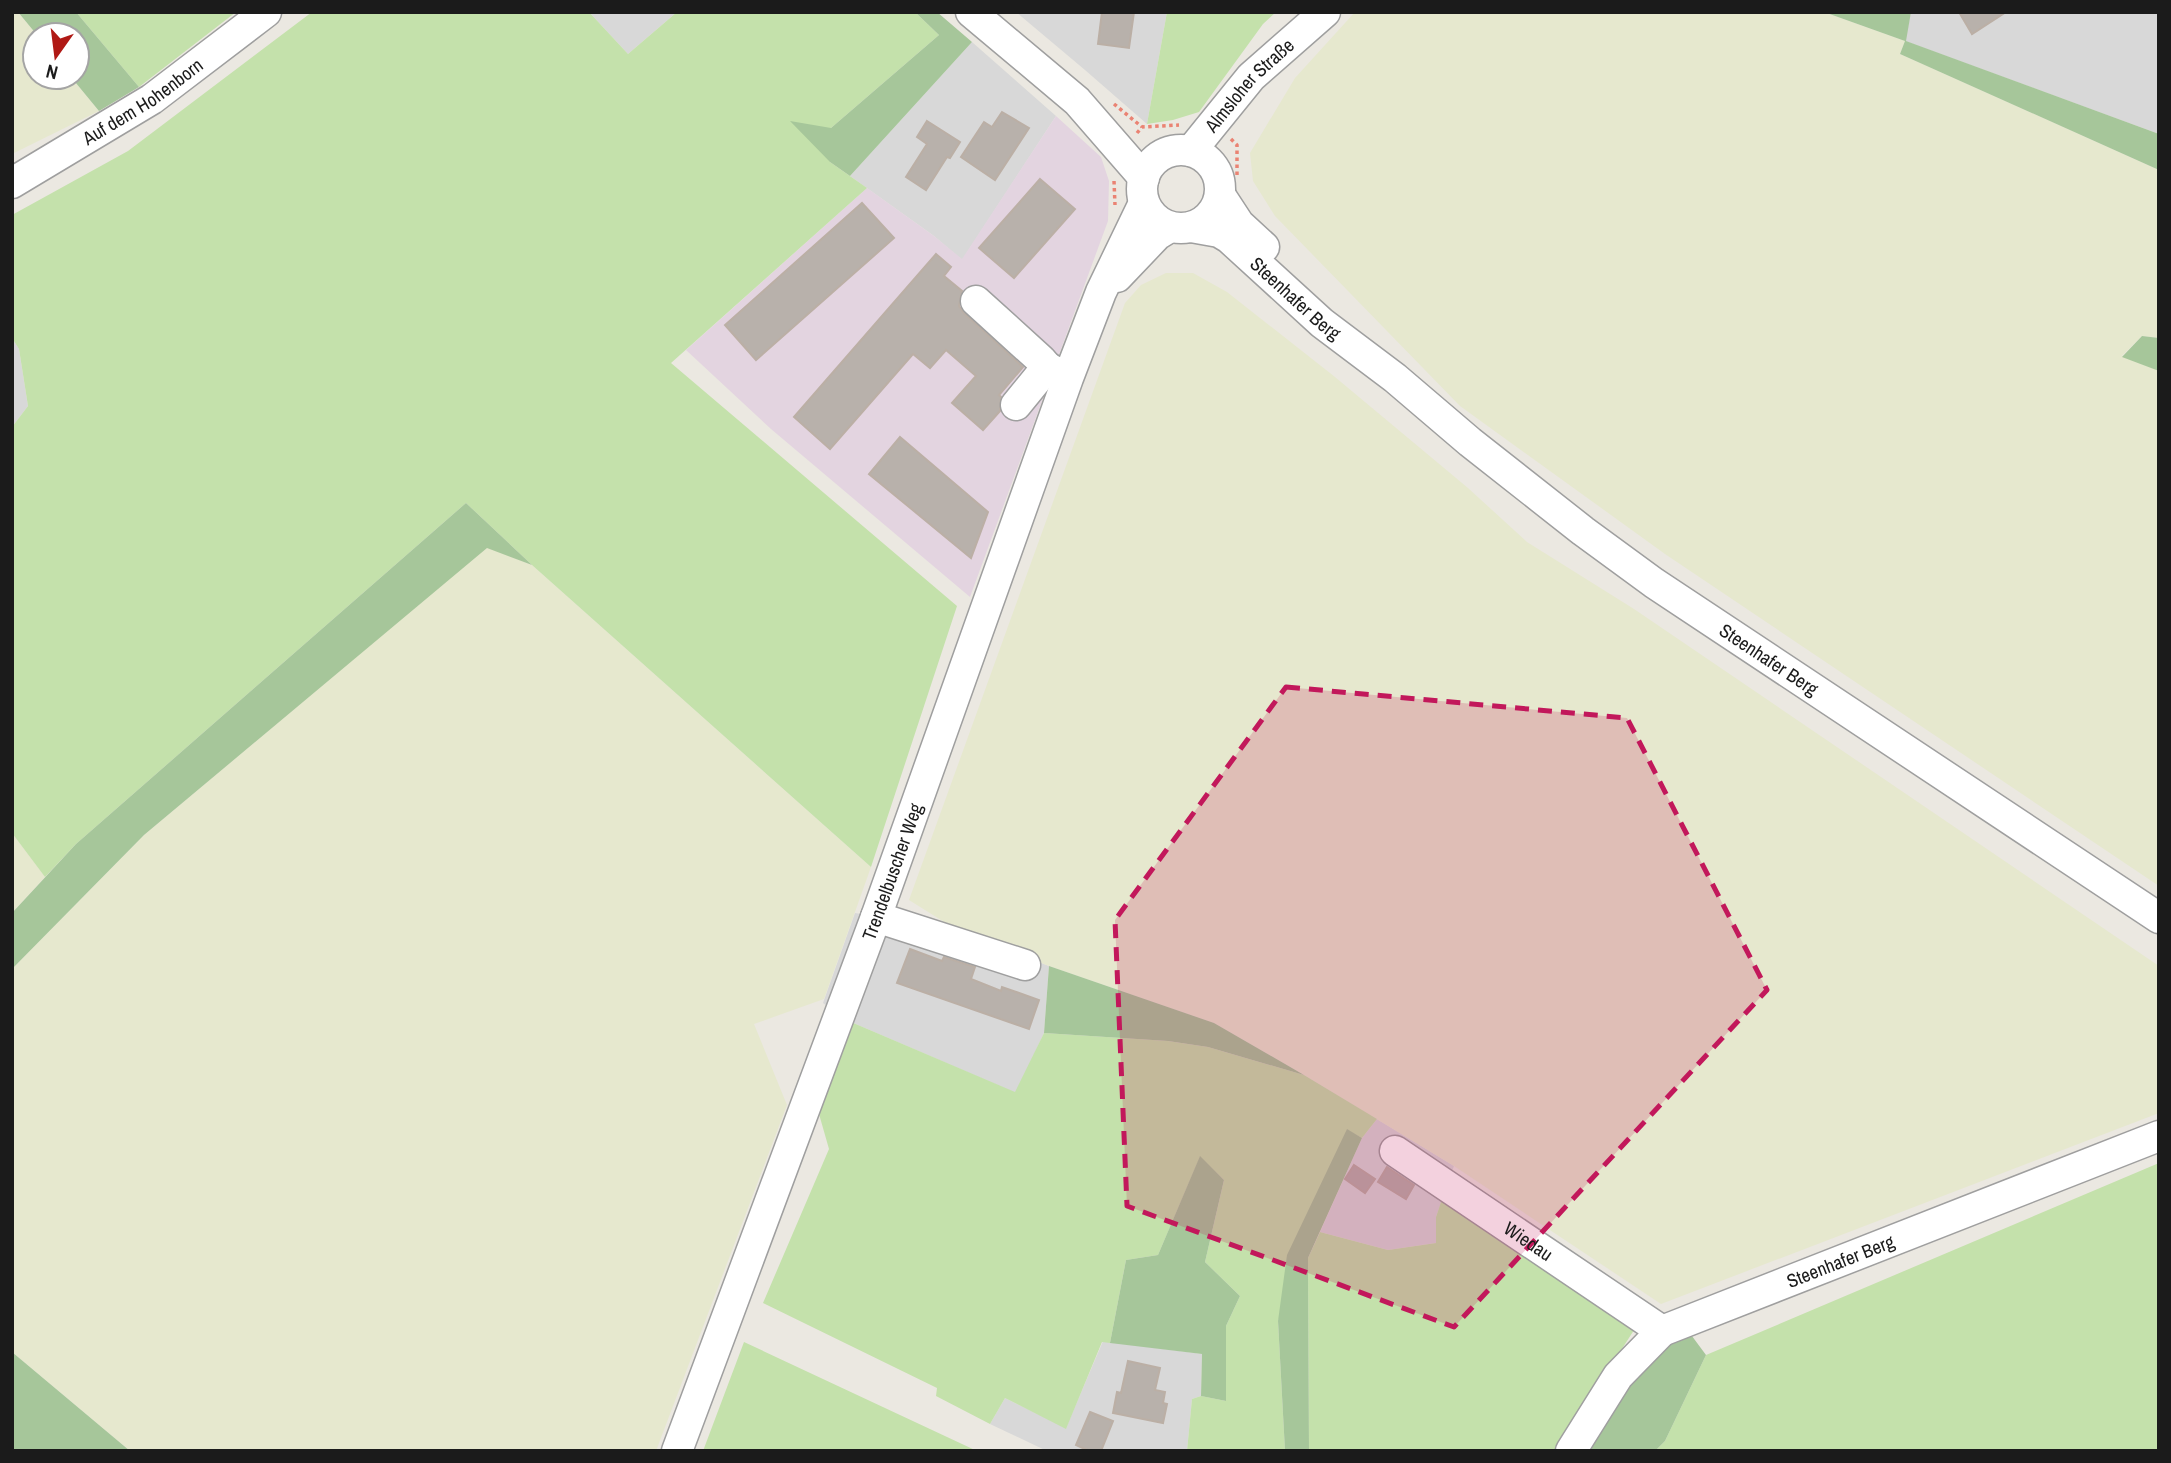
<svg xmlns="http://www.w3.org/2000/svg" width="2171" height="1463" font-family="'Archivo Narrow',sans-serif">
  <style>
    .residential { fill: #d8d8d8 }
    .industrial { fill: #e3d4e0 }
    .farmland { fill: #e6e8ce }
    .grass { fill: #c4e1ab }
    .forest { fill: #a6c69a }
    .building { fill: #b8b1ab; stroke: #bbafa5; stroke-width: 2 }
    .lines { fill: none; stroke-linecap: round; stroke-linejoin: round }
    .minor-casing { stroke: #9f9f9f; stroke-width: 33 }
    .path { stroke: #ea8373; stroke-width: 3.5; stroke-dasharray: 3.5 3.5; stroke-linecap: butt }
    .minor { stroke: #fff; stroke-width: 30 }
    .marked { fill: #c2185b; fill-opacity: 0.2; stroke: #c2185b; stroke-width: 5; stroke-dasharray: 14 9; stroke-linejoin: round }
    .labels { text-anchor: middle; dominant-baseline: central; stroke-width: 7; stroke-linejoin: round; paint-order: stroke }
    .street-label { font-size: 19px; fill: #1b1b1b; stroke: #fff }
  </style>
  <rect width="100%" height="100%" fill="#ebe8e1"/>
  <!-- residential -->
  <path class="residential" d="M589,12h88l-49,42z
    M1016,12h151l-20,112 -62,-54z
    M1911,12h248v122l-254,-93z
    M972,42l84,74 -94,144 -28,-24 -84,-60z
    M12,338l7,11 9,57 -16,21z
    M855,913l102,17 92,36 -5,67 -28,60 -165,-71 -28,-19z
    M1377,1119l77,47 -18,51v26l-48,7 -68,-18 42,-94z
    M1103,1341l99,13 -1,42 -9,3 -5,52h-140l-57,-27 15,-26 61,30z"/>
  <!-- industrial -->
  <path class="industrial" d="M1056,116l45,41 8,24 -1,40 -138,376 -199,-168 -85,-79 181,-162 67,48 28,23z"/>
  <!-- farmland -->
  <path class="farmland" d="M12,12h6l19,23h-2v42h36l28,34 -87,43z
    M1355,12h469l81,29 -5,13 259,116v168l-17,-2 -20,20 37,15v515l-494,-332 -205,-148 -185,-190 -22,-35 -3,-28 45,-75z
    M1166,273h27l34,19 108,85 133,111 59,54 107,67 525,357v147l-498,191 -207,-138 -150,-91 -90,-52 -165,-57 -92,-36 -48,-30 216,-597 16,-18z
    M487,547l45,18 339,302 -47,132 -70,25 33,81 -131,346h-526l-118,-99v-383l132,-134z
    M12,833l33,44 -33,36z"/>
  <!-- grass -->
  <path class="grass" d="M76,12h160l-97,75z
    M312,12h277l39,42 49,-42h238l24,23 -108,93 -1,34 37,26 -196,175 286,243 -86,261 -339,-302 -66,-62 -390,341 -31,33 -33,-44v-406l16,-21 -9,-57 -7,-11v-123l116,-64z
    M1167,12h109l-13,12 -64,88 -26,8 -26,4z
    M851,1022l164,70 29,-59 124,8 40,6 96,28 73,44 -15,19 -15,-8 -69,191 7,130h-98l5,-52 9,-3 25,5v-75l14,-30 -35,-34 19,-82 -24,-23 -42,98 -32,5 -16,83 -8,-1 -36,87 -61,-31 -15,26 -54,-28 1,-8 -174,-85 66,-154 -10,-35z
    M2159,1163v288h-504l10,-10 41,-86z
    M1444,1193l192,134 -80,124h-247l-1,-193 12,-26 68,18 48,-7v-26z
    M744,1342l233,109h-274z"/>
  <!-- forest -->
  <path class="forest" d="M18,12h58l63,75 -40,24 -28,-34h6v-42h-40z
    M915,12h22l35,30 -122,134 -20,-14 -40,-41 41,7 108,-93z
    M1824,12h87l-5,29 253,93v36l-259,-116 5,-13z
    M2142,336l17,2v33l-37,-14z
    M466,503l66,62 -45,-17 -343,287 -132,134v-56l64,-69z
    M1049,966l165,57 90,52 -96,-28 -40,-6 -124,-8z
    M1347,1129l15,9 -54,120 1,193h-24l-7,-130 9,-66z
    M1200,1156l24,24 -19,82 35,34 -14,30v75l-25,-5 1,-42 -92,-11 16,-83 32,-5z
    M1686,1328l20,27 -41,86 -10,10h-68l63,-95z
    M12,1352l118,99h-118z"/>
  <!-- building -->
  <path class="building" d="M1102,12h32l-5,36 -31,-4z
    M1959,12h47l-34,22z
    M1002,112l27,16 -34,52 -34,-23 23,-35 8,5z
    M927,121l33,21 -10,16 -3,-1 -21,33 -20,-13 21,-33 -10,-7z
    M1040,179l35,30 -61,69 -35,-30z
    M862,203l32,35 -138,122 -31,-35z
    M936,254l15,13 -7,9 18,15 -3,15 5,7 59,54 -24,28 2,2 -1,14 -17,19 -31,-27 24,-27 -30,-26 -16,18 -17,-14 -83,95 -36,-32z
    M900,437l88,75 -17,46 -102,-84z
    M910,949l32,12 2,-4 31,10 -4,12 30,12 1,-4 37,13 -10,29 -132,-46z
    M1354,1165l21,14 -10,14 -20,-14z
    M1387,1167l27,18 -8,14 -28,-17z
    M1128,1361l32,7 -5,22 10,2 -2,11 4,1 -4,19 -50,-10 4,-21 4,1z
    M1090,1412l23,9 -12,30h-12l-13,-6z"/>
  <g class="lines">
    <!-- minor casing -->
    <g class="minor-casing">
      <g id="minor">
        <path d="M971,12l106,89 67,77"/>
        <circle cx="1181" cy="189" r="39"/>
        <path id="s1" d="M1191,151l60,-74 74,-65"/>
        <path id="s2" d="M12,183l140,-84 114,-87"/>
        <path d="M1220,195l19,29 25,23"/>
        <path id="s3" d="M1191,227l28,5 10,6 93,85 73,55 75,64 113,89 71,52 505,335"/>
        <path d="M1117,277l40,-42 13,-8"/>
        <path d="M976,301l65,59 6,7"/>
        <path d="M1016,405l31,-38 18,10"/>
        <path d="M876,917l149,48"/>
        <path id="s4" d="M1395,1151l267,180"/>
        <path id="s5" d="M677,1451l199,-534 192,-539 33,-86 43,-89"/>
        <path id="s6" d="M1571,1451l47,-75 44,-45 497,-195"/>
      </g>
    </g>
    <!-- path -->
    <path class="path" d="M1114,104l28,23
      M1137,133l5,-6 37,-2
      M1231,139l6,6v33
      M1114,181l1,24"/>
    <!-- minor -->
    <use href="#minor" class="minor"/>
  </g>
  <!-- marked area -->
  <path class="marked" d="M1286,687l341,31 140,272 -313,337 -327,-121 -12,-286z"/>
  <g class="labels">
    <!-- street labels -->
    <g class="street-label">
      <text stroke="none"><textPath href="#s1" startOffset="88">Almsloher Straße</textPath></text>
      <text stroke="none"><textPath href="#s2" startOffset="154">Auf dem Hohenborn</textPath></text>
      <text stroke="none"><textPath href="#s3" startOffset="130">Steenhafer Berg</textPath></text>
      <text stroke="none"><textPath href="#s3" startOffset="726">Steenhafer Berg</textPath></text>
      <text stroke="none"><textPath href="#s5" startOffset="618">Trendelbuscher Weg</textPath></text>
      <text stroke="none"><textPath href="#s4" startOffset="161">Wiedau</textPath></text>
      <text stroke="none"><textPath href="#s6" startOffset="343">Steenhafer Berg</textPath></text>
    </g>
  </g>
  <!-- border -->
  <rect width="2171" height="1463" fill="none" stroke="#1b1b1b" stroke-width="28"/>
  <!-- north arrow -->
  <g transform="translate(56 56) rotate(194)"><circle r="33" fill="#ffffff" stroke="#a4a4a4" stroke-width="2"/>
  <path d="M0-5L12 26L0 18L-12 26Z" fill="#b01915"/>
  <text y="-10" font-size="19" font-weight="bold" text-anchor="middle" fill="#1b1b1b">N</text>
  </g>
</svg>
